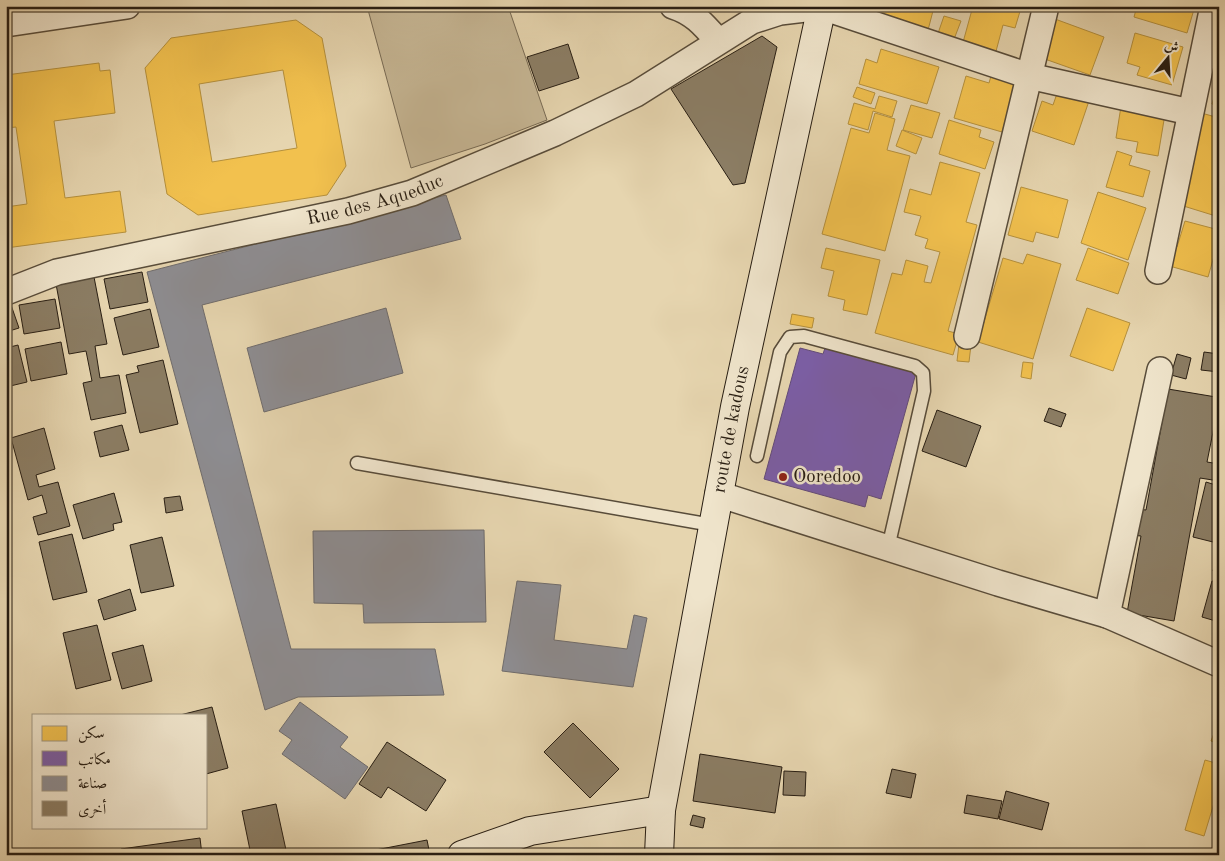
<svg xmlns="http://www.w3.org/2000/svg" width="1225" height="861" font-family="'Old Standard TT',Amiri,serif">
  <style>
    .green { fill: #c6b694; stroke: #776a54 }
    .homes { fill: #f2c14e; stroke: #b5903c; fill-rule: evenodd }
    .offices { fill: #7b5ea7; stroke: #624b7b }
    .industry { fill: #8d8d92; stroke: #6f6c6c }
    .building { fill: #8b7d64; stroke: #281e13 }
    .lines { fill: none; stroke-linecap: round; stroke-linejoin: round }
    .lane-casing { stroke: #584c3a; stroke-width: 15 }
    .street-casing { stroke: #584c3a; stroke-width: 28 }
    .secondary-casing { stroke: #281e13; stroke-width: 30 }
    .lane { stroke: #efe4cb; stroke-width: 12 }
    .street { stroke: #efe4cb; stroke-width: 25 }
    .secondary { stroke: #efe4cb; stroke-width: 28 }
    .poi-dot { fill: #8f2418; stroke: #efe4cb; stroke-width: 2 }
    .labels { text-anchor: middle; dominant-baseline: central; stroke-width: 5; stroke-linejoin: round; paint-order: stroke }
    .street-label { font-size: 19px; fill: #281e13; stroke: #efe4cb }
    .poi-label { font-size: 19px; fill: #281e13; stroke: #efe4cb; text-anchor: start }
  </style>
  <rect width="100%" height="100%" fill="#e6d5af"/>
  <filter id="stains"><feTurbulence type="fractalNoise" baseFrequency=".004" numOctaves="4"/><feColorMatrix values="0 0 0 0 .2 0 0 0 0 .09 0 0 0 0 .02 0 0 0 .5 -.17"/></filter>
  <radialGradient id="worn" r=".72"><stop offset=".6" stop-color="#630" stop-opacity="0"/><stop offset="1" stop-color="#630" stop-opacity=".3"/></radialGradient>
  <!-- green -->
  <path class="green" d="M367,6h141l39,114 -62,24 -74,24z"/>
  <!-- homes -->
  <path class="homes" d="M881,6h75l-2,6 -20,-5 -7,27 -50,-13z
    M973,6l48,2 -6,20 -12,-3 -8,30 -33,-9z
    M1137,6h58l-8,27 -53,-16z
    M944,16l17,5 -10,26 -16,-5z
    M1055,19l49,18 -14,38 -48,-17z
    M296,20l26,18 24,128 -19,29 -129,20 -31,-21 -22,-126 26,-30zM283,70l14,78 -85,14 -13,-78z
    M1135,33l48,14 -11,38 -35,-10 3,-8 -13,-4z
    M881,49l58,18 -12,37 -68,-20 7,-25 11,4z
    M99,63l1,8 10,-1 5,43 -61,8 11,77 55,-7 6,41 -120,16v-41l21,-3 -11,-77 -10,1v-53z
    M966,76l23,7 2,-7 25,8 -14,48 -48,-14z
    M1219,81v25l-7,-2z
    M1060,85l31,10 -17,50 -42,-14 10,-30 11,4z
    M857,87l18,6 -4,11 -18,-7z
    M879,96l18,5 -5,16 -19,-6 -5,19 -20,-6 6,-21 21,6z
    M1122,100l44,8 -8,48 -22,-4 2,-10 -22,-4z
    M911,105l29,8 -8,25 -29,-8z
    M1198,112l21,6v99l-42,-13z
    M875,113l20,6 -8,31 23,6 -25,95 -63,-17 29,-106 18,5z
    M949,120l32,10 -2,7 15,5 -9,27 -46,-15z
    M902,130l20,8 -6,16 -20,-8z
    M1117,151l15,5 -3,9 21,6 -7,26 -37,-10z
    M940,162l40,11 -14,49 11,3 -29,106 11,3 -6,21 -78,-22 17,-60 10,2 4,-15 22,6 -4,16 7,1 9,-31 -15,-4 3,-9 -13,-4 6,-19 -17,-4 6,-23 21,6z
    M1021,187l47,13 -10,38 -22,-6 -3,10 -25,-7z
    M1098,192l48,16 -18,52 -47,-17z
    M1185,221l34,9v9l-11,38 -42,-12 5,-19 6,1z
    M826,248l54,12 -13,55 -24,-5 2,-10 -17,-4 6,-25 -13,-3z
    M1088,248l41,15 -11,31 -42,-14z
    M1027,254l34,10 -28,95 -55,-17 25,-84 20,6z
    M1087,308l43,15 -17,48 -43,-15z
    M792,314l22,4 -2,10 -22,-4z
    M959,344l12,1 -2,17 -12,-1z
    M1023,362l10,1 -2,16 -10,-2z
    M1219,720v24l-8,-3z
    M1205,760l14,4v23l-15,49 -19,-6z"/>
  <!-- offices -->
  <path class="offices" d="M800,348l23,6 2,-6 91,25 -35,126 -13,-4 -3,12 -101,-28z"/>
  <!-- industry -->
  <path class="industry" d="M446,195l15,44 -259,66 89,344h144l9,46 -146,2 -33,13 -118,-438z
    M386,308l17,65 -139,39 -17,-64z
    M484,530l2,92 -122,1 -1,-19 -49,-1 -1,-72z
    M517,581l44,4 -7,55 73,9 7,-34 13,3 -14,69 -131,-16z
    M300,702l48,35 -8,10 28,20 -23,32 -63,-45 10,-14 -13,-9z"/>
  <!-- building -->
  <path class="building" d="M762,36l15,11 -32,136 -12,2 -62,-96z
    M568,44l11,34 -40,13 -12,-34z
    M142,272l6,30 -38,7 -6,-30z
    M94,277l13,67 -12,2 5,32 19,-3 7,38 -35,7 -8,-37 9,-2 -6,-30 -17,3 -13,-70z
    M55,299l5,29 -36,6 -5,-29z
    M10,302l9,26 -13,4v-29z
    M150,309l9,38 -36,8 -9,-37z
    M61,342l6,32 -36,7 -6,-32z
    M18,345l9,37 -21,5v-39z
    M1204,352l15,2v18l-18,-2z
    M1177,354l14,4 -5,21 -15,-4z
    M163,360l15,64 -38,9 -14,-58 13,-3 -2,-6z
    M1219,384v18l-12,60 12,2v17l-19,-3 -26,143 -47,-8 14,-77 -9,-1 4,-26 10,1 22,-121 48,8z
    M1049,408l17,6 -5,13 -17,-6z
    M937,410l44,16 -15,41 -44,-16z
    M122,425l7,25 -29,7 -6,-25z
    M44,428l11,41 -19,6 3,12 19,-5 12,44 -32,9 -5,-18 14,-4 -5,-18 -14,5 -17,-62z
    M1206,482l13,4 -2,57 -24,-6z
    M114,493l8,29 -9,2 1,6 -31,9 -10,-34z
    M180,496l3,14 -17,3 -2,-15z
    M72,534l15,58 -34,8 -14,-58z
    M162,537l12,49 -33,7 -11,-48z
    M1218,550h1v22l-6,-1z
    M1212,581l7,1v40l-17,-5z
    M130,589l6,21 -32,10 -6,-20z
    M97,625l14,55 -35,9 -13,-56z
    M143,645l9,36 -30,8 -10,-36z
    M212,707l16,61 -22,6v-59h-26z
    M573,723l46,46 -29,29 -46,-46z
    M387,742l59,38 -20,31 -38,-24 -7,11 -22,-14z
    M700,754l82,13 -7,46 -82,-12z
    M892,769l24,5 -5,24 -25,-5z
    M784,771l22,1 -1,24 -22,-1z
    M1006,791l43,12 -7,27 -43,-11z
    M967,795l35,6 -4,18 -34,-6z
    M276,804l10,46 -11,2 1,3h-25l-9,-44z
    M693,815l12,3 -2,10 -13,-3z
    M200,838l2,17h-80l-1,-6z
    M427,840l3,15h-80z"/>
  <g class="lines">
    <!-- lane casing -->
    <g class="lane-casing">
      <path id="lane" d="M757,456l23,-104 10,-15 14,-1 111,30 8,7 1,18 -36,157
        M357,463l355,62"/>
    </g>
    <!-- street casing -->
    <g class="street-casing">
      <g id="street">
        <path d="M673,6c20,6 31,19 45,35"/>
        <path d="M6,24l121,-18"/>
        <path d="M1158,271l55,-265"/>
        <path id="s1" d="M6,292l51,-20 291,-61 64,-18 143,-60 81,-39 116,-73 28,-9 42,-5 207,69 161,36"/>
        <path d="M967,336l79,-330"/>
        <path d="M718,494l280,89 109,32 112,49"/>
        <path d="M1107,615l53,-245"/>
      </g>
    </g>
    <!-- secondary casing -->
    <g class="secondary-casing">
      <g id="secondary">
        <path d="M462,855l68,-24 131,-21"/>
        <path id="s2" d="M659,855l2,-45 74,-403 87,-401"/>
      </g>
    </g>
    <!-- lane -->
    <use href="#lane" class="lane"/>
    <!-- street -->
    <use href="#street" class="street"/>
    <!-- secondary -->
    <use href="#secondary" class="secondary"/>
  </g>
  <!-- markers -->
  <circle class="poi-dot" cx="783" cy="477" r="5"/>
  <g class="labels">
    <!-- street labels -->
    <g class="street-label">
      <text stroke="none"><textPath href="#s1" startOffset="381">Rue des Aqueduc</textPath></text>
      <text stroke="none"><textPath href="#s2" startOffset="432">route de kadous</textPath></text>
    </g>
    <!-- poi labels -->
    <g class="poi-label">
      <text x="793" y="477">Ooredoo</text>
    </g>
  </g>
  <!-- margin -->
  <rect width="1225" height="861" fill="none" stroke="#e6d5af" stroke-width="25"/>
  <rect x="8" y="8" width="1210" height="846" fill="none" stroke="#281e13" stroke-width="2.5"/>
  <rect x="12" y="12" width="1200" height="836" fill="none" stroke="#281e13"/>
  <!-- legend -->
  <rect x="32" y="714" width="175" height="115" fill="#efe4cb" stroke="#9f9581"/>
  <rect x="42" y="726" width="25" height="15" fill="#f2c14e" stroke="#9f9581"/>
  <text x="78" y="738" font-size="15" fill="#281e13">سكن</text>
  <rect x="42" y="751" width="25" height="15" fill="#7b5ea7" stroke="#9f9581"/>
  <text x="78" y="764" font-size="15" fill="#281e13">مكاتب</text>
  <rect x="42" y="776" width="25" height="15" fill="#8d8d92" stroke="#9f9581"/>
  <text x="78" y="788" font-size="15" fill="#281e13">صناعة</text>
  <rect x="42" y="801" width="25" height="15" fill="#8b7d64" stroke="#9f9581"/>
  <text x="78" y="814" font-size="15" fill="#281e13">أخرى</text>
  <!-- north arrow -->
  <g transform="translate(1168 58) rotate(18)" stroke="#efe4cb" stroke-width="4" paint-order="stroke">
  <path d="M0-4L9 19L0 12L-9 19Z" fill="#281e13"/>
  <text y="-8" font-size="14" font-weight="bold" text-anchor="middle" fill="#281e13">ش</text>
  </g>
  <rect width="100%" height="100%" filter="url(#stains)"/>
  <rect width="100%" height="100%" fill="url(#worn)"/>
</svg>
